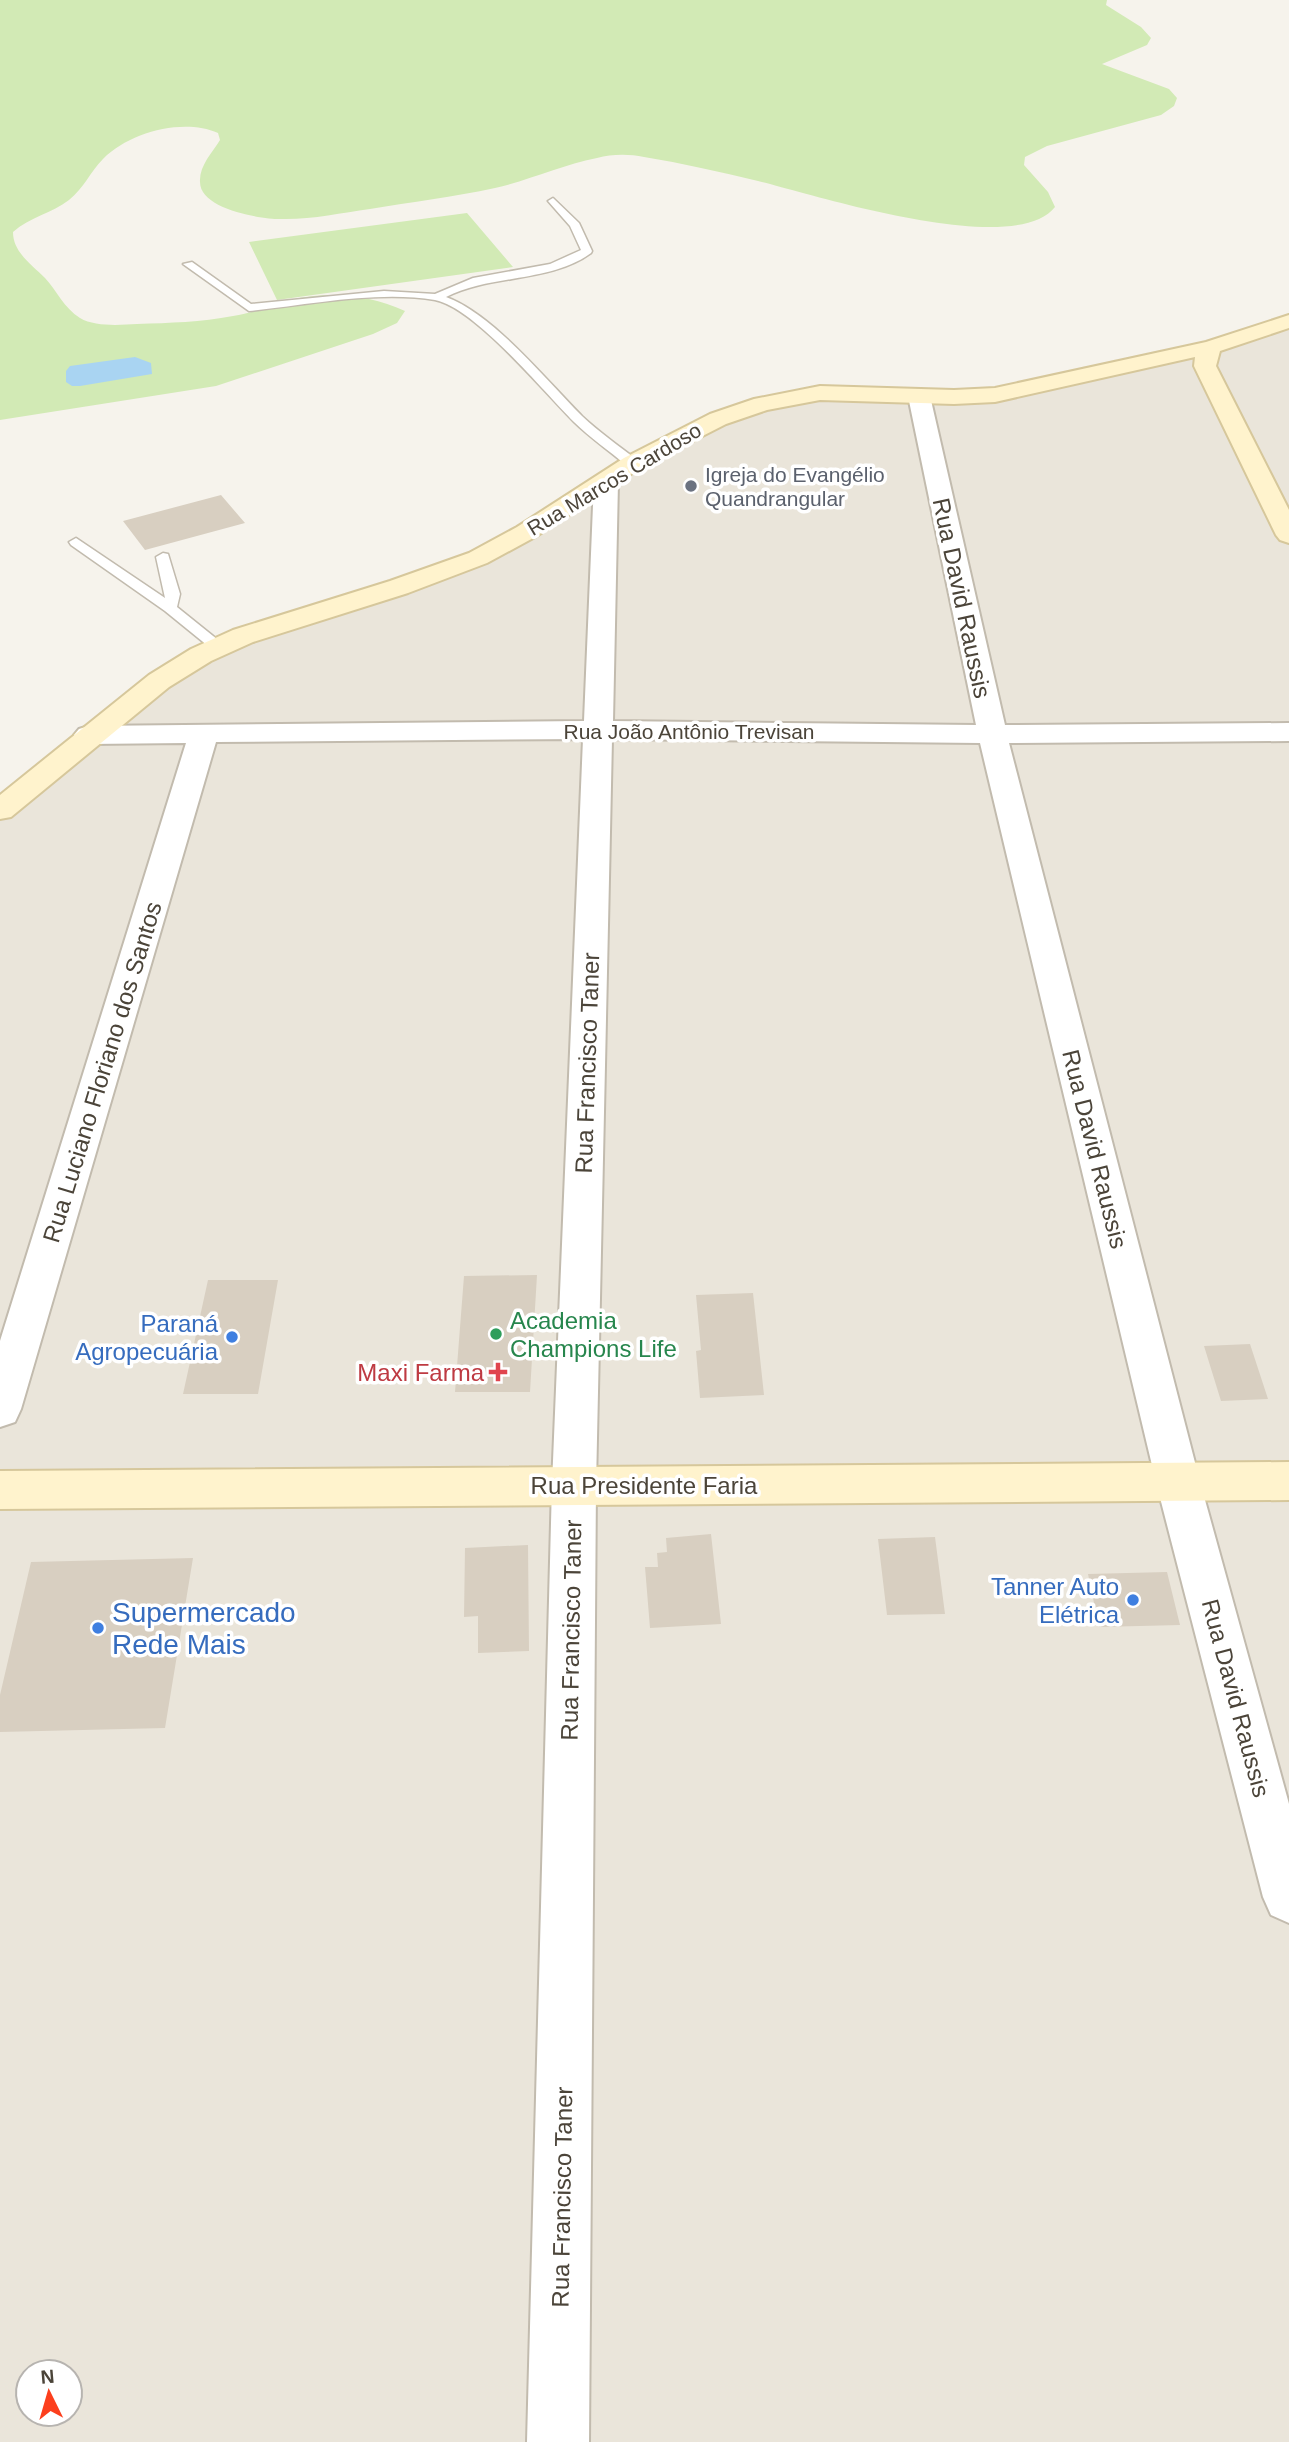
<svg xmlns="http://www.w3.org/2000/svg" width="1289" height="2442" font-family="Helvetica,sans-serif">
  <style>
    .residential { fill: #eae5da; fill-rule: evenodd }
    .green { fill: #d2eab5 }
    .water { fill: #a9d4f2 }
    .building { fill: #d8cfc1 }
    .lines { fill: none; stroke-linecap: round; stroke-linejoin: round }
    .lane-casing { stroke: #c2bbae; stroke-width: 3 }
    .street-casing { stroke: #c2bbae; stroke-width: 4 }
    .secondary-casing { stroke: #d6c79b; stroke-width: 4 }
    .lane { fill: #fff; fill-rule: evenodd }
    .street { fill: #fff; fill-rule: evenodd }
    .secondary { fill: #fff3cd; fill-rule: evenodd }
    .worship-dot { fill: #6b7280; stroke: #fff; stroke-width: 2.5 }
    .leisure-dot { fill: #2e9e5b; stroke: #fff; stroke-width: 2.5 }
    .shop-dot { fill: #3f7fe0; stroke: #fff; stroke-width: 2.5 }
    .health-dot { fill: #e0444e; stroke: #fff; stroke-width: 2.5 }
    .labels { text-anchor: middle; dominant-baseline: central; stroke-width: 7; stroke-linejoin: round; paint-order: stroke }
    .far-worship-label { font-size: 21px; fill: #5b616d; stroke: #fff; text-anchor: start }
    .far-street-label { font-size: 21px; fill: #4b4439; stroke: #fff }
    .street-label { font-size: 24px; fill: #4b4439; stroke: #fff }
    .leisure-label { font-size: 24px; fill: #27864d; stroke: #fff; text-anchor: start }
    .shop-label { font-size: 24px; fill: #366cbe; stroke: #fff; text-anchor: end }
    .health-label { font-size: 24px; fill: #be3a42; stroke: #fff; text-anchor: end }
    .near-shop-label { font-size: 28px; fill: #366cbe; stroke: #fff; text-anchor: start }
  </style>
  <rect width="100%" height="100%" fill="#f6f3ec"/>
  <!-- residential -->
  <path class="residential" d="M1289,321v2121h-1289v-1632l183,-144 274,-99 205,-121 137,-51h196zM28,2372h42v42h-42z"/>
  <!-- green -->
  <path class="green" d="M0,0h1107l-1,5 35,22 10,11 -4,7 -45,19 67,25 8,9 -3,8 -13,9 -114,31 -22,11 -1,8 24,27 7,15c-41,52 -240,-12 -297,-26 -38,-9 -76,-18 -114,-24 -15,-3 -32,-3 -47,1 -35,7 -67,22 -102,30 -41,9 -84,14 -125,21 -30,4 -60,11 -90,10 -20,0 -80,-10 -80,-37 -1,-16 12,-29 20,-42l-2,-7c-35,-15 -88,-1 -115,26 -13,13 -19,29 -34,41 -17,13 -39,17 -56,32 0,20 18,32 32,46 12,13 19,30 35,40 15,9 40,7 57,6 33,-1 64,-2 96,-8 19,-3 38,-11 57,-16 39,-9 78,-6 115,11l-8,12 -24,11 -157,52 -216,34z
    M467,213l46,54 -236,33 -28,-58z"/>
  <!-- water -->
  <path class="water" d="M135,357l16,6 1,11 -72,12h-8l-6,-4v-11l4,-5z"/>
  <!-- building -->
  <path class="building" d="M221,495l24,28 -100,27 -22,-29z
    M537,1275l-7,117h-75l9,-116z
    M208,1280h70l-20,114h-75z
    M753,1293l11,102 -64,3 -4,-47 5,-1 -5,-55z
    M1250,1344l18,55 -47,2 -17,-55z
    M711,1534l10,90 -71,4 -5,-61h13l-1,-14 10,-1 -1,-14z
    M935,1537l10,77 -58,1 -9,-76z
    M528,1545l1,106 -51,2v-37l-14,1 1,-69z
    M193,1558l-28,170 -165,4v-37l31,-133z
    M1167,1572l13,53 -81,2 -11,-53z"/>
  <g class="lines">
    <!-- lane casing -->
    <g class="lane-casing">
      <path id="lane" d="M553,198l26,25 13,28 -1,2c-41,30 -100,21 -145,44 47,17 100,83 136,119 17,16 37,30 55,44v6h-10c-17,-15 -37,-28 -53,-44 -31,-31 -99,-114 -139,-122 -57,-10 -128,5 -186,11l-66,-47 9,-2 59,42 133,-13 51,3 38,-16 77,-14 31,-14 -11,-24 -22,-25z
        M76,538l89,60 -9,-41 7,-4 5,1 12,40 -3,13 46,37 2,3 -2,3h-10l-48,-39 -94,-66 -2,-3z"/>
    </g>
    <!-- street casing -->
    <g class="street-casing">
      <path id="street" d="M919,389l8,2 3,5 75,329 284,-2v18l-280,2 191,739 89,322v119l-18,-8 -8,-18 -107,-415 -176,-739 -368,-4 -16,746 -7,957h-62l25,-957 31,-746 -367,3 -195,667 -6,13 -15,5v-86l186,-598 -97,1 -10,-3 -5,-6 5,-6 10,-3 495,-5 10,-239 3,-5 9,-2 9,2 3,5 -5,239 363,4 -68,-329 3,-5z"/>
    </g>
    <!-- secondary casing -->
    <g class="secondary-casing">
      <path id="secondary" d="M1289,315v13l-69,23 -4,15 73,144v33l-9,-3 -4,-5 -82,-169 1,-9 -200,45 -41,2 -134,-4 -53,10 -41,14 -86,44 -105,69 -48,26 -79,30 -155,49 -42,19 -42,26 -158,130 -11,2v-24l149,-120 42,-26 42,-19 157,-49 79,-28 48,-26 107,-69 86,-44 44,-15 66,-13 134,4 41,-2 211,-46z
        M1289,1462v38l-1289,9v-38z"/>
    </g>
    <!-- lane -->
    <use href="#lane" class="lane"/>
    <!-- street -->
    <use href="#street" class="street"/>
    <!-- secondary -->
    <use href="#secondary" class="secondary"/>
  </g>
  <!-- markers -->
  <circle class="worship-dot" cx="691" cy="486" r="7"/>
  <circle class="leisure-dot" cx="496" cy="1334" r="7"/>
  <g class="shop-dot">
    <circle cx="232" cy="1337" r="7"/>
    <circle cx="1133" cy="1600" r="7"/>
    <circle cx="98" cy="1628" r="7"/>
  </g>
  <path class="health-dot" d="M494.5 1361.5h7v7h7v7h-7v7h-7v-7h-7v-7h7z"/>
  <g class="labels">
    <!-- far-worship labels -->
    <g class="far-worship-label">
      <text x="705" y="474">Igreja do Evangélio<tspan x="705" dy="24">Quandrangular</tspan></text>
    </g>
    <!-- far-street labels -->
    <g class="far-street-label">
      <text transform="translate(614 479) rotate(-31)">Rua Marcos Cardoso</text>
      <text x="689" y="731">Rua João Antônio Trevisan</text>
    </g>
    <!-- street labels -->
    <g class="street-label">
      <text transform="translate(962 598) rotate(78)">Rua David Raussis</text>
      <text transform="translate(587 1063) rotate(-88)">Rua Francisco Taner</text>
      <text transform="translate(102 1072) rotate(-73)">Rua Luciano Floriano dos Santos</text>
      <text transform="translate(1095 1149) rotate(76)">Rua David Raussis</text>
      <text x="644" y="1485">Rua Presidente Faria</text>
      <text transform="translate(571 1630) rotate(-89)">Rua Francisco Taner</text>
      <text transform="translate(1236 1698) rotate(75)">Rua David Raussis</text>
      <text transform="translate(562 2197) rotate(-89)">Rua Francisco Taner</text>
    </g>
    <!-- leisure labels -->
    <g class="leisure-label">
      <text x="510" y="1320">Academia<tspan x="510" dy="28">Champions Life</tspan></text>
    </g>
    <!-- shop labels -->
    <g class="shop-label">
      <text x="218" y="1323">Paraná<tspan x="218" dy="28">Agropecuária</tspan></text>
      <text x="1119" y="1586">Tanner Auto<tspan x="1119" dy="28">Elétrica</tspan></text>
    </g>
    <!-- health labels -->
    <g class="health-label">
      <text x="484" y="1372">Maxi Farma</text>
    </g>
    <!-- near-shop labels -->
    <g class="near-shop-label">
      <text x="112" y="1612">Supermercado<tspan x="112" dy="32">Rede Mais</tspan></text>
    </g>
  </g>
  <!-- north arrow -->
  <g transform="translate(49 2393) rotate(355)"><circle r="33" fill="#ffffff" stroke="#b7b4b0" stroke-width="2"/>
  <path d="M0-5L12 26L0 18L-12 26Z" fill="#fc3f1d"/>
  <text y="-10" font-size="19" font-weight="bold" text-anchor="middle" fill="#4b4439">N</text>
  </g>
</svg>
